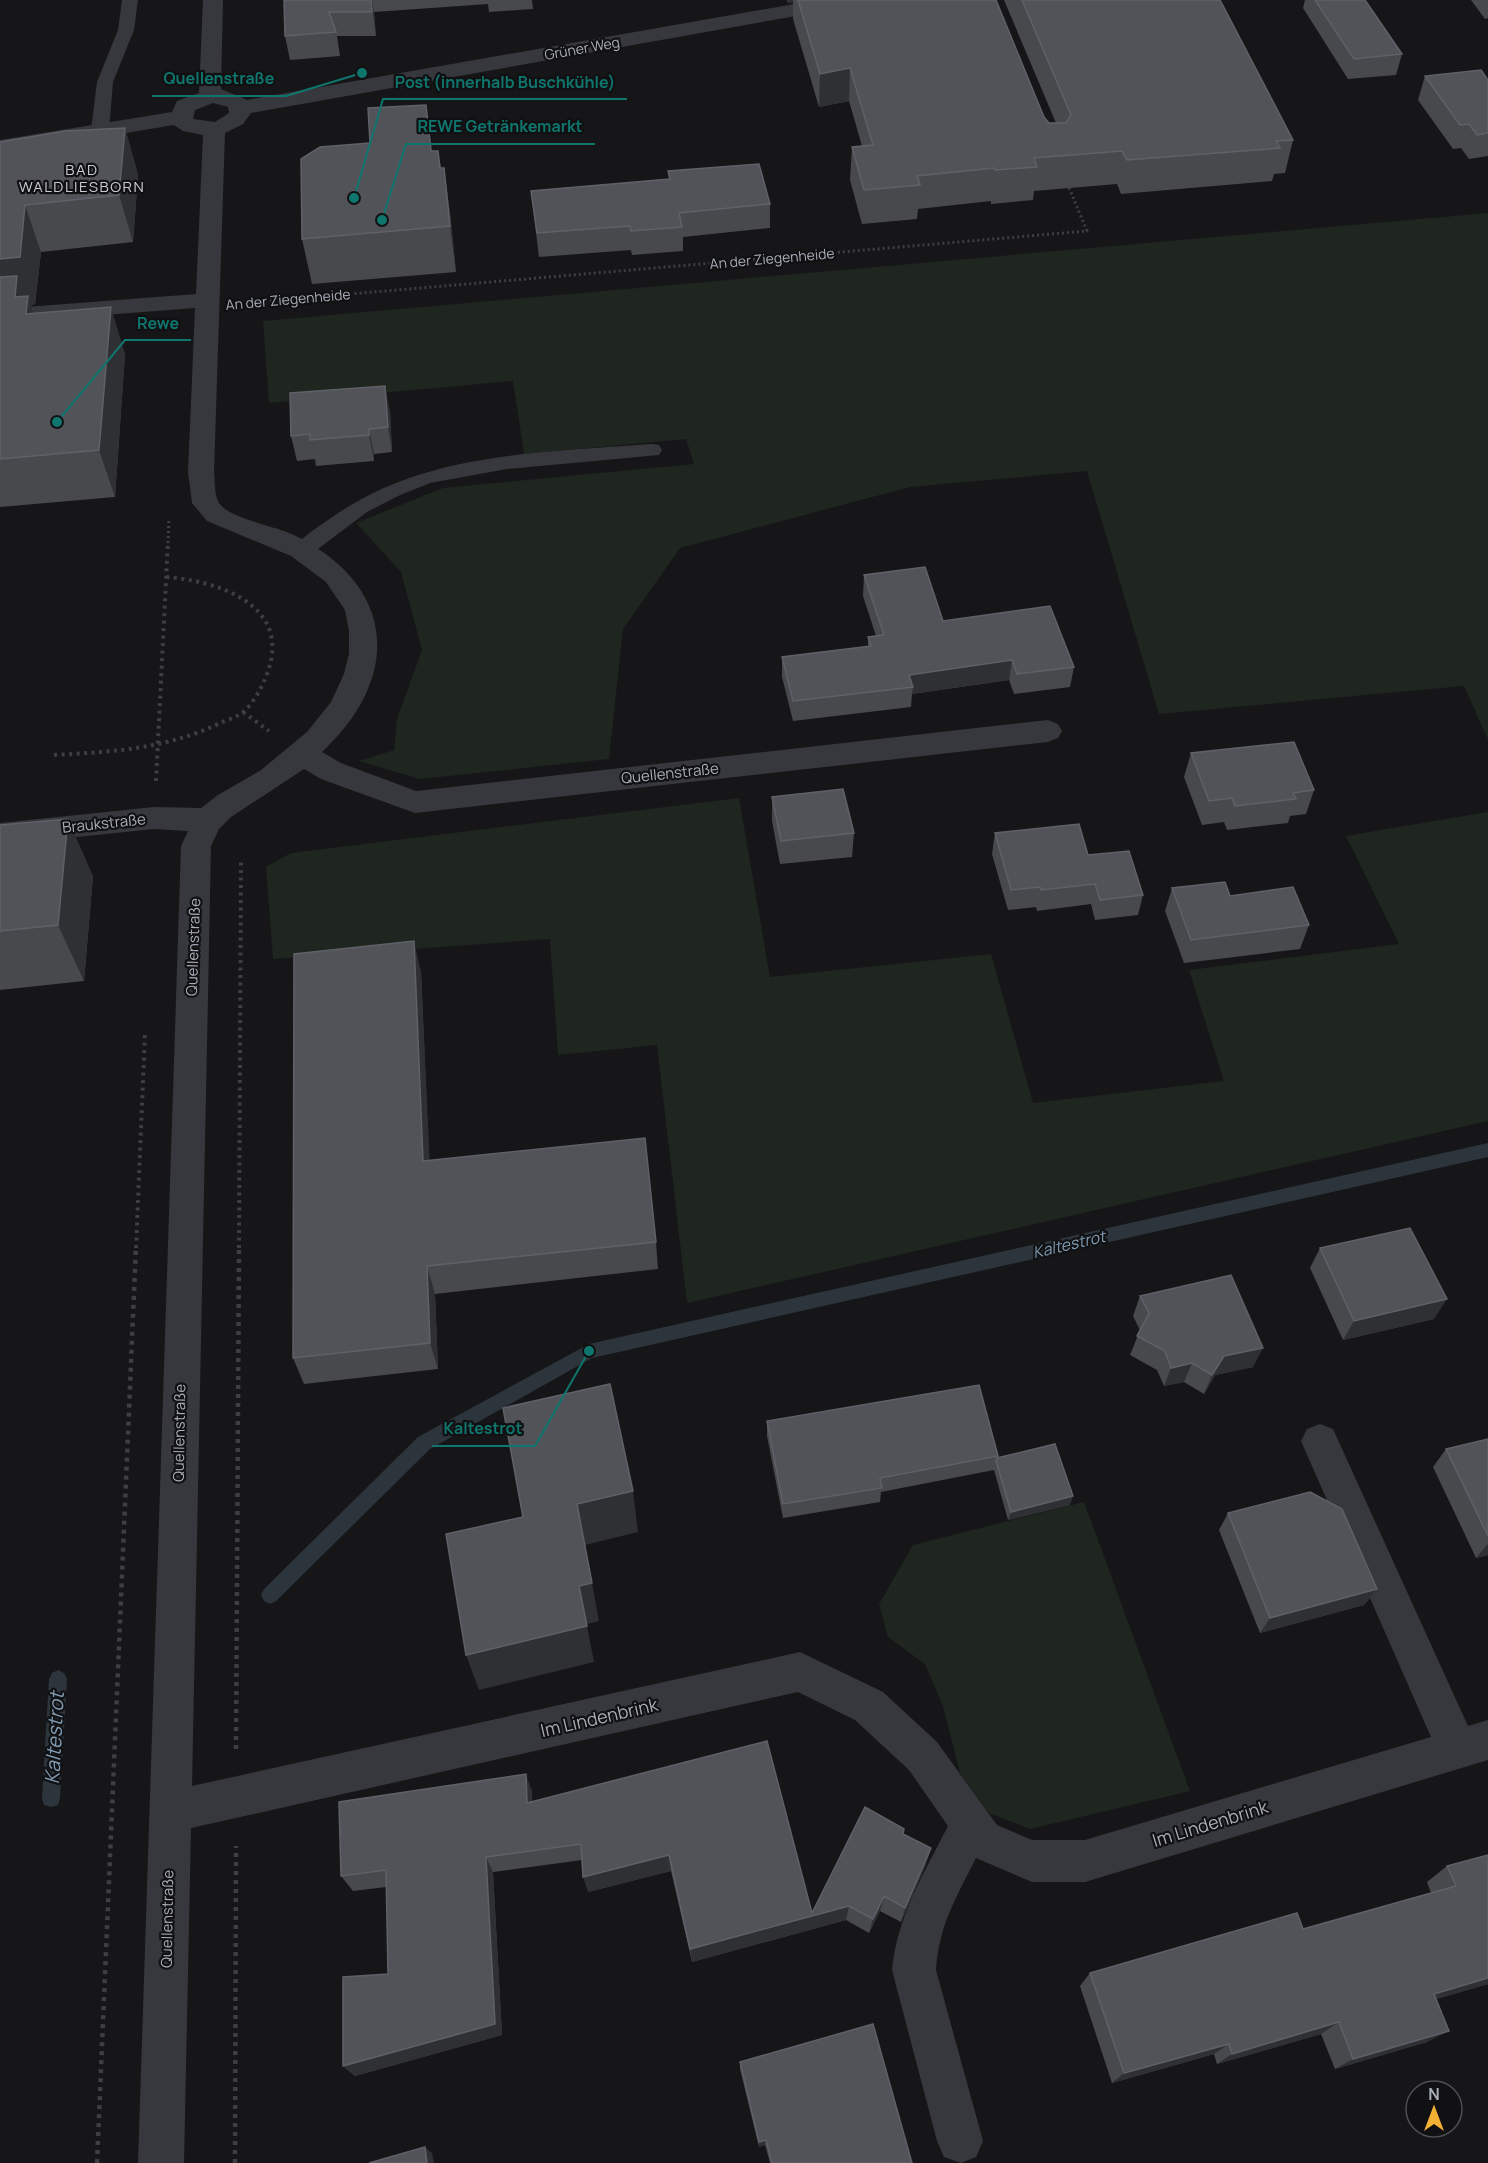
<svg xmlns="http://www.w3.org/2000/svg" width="1488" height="2163" font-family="Manrope,sans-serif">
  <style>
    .green { fill: #1e261f }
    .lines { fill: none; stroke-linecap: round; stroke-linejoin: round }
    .stream { fill: #2c353c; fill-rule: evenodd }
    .path-far2 { stroke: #3d3f44; stroke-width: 3; stroke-dasharray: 2 3; stroke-linecap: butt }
    .path-far1 { stroke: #3d3f44; stroke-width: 4; stroke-dasharray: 3 4.5; stroke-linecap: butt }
    .path { stroke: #3d3f44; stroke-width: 4.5; stroke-dasharray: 4 5; stroke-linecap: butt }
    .service { fill: #37383d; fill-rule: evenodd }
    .minor { fill: #37383d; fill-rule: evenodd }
    .wall { fill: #47494d }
    .shaded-wall { fill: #2f3033 }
    .building { fill: #525359; stroke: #5f6168; stroke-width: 1.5 }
    .labels { text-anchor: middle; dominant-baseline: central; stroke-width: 4.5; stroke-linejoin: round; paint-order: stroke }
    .far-street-label { font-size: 14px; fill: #a8adb8; stroke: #111113 }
    .far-quarter-label { font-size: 15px; letter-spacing: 1.5px; fill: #c9ccd4; stroke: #111113 }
    .street-label { font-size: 15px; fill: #a8adb8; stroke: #111113 }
    .water-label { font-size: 16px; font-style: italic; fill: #7f9bb3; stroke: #111113 }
    .near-street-label { font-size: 18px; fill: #a8adb8; stroke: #111113 }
    .near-water-label { font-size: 20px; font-style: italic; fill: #7f9bb3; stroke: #111113 }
    .leader { fill: none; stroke: #0f766e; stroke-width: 2 }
    .callout-dot { fill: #0f766e; stroke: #111113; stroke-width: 2 }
    .callout-label { font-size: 16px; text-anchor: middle; font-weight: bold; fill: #0f766e; stroke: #111113; stroke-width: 4.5; stroke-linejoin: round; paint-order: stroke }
  </style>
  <rect width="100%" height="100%" fill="#161618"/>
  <!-- green -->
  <path class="green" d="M1488,213v527l-24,-54 -305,28 -72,-243 -177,16 -230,61 -57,81 -14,130 -189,20 -61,-18 35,-11 3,-31 25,-69 -21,-78 -45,-49 87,-35 251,-24 -8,-25 -162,15 -11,-73 -244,22 -6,-82z
    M739,798l31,179 221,-23 42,149 191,-22 -35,-111 210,-26 -53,-108 142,-24v309l-801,182 -30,-258 -99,10 -8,-116 -277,20 -7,-92 25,-14z
    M1084,1502l106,289 -160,38 -41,-16 -29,-40 -17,-67 -18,-42 -37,-27 -9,-33 34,-59z"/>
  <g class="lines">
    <!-- stream -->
    <path class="stream" d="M1488,1143v14l-896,201 -162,91 -154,152 -6,3 -6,-3 -3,-6 3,-6 154,-152 171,-93z
      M58,1670l6,3 3,6 -7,119 -2,7 -7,2 -7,-2 -2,-7 7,-119 3,-6z"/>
    <!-- path-far2 -->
    <path class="path-far2" d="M245,303l842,-72 -19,-46
      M168,543l1,-25"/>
    <!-- path-far1 -->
    <path class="path-far1" d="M243,712l26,19
      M54,755c58,-3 111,-6 164,-31 8,-4 18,-6 25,-12 11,-9 19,-25 24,-38 26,-68 -47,-93 -101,-97
      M156,781l12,-240
      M136,1248l9,-214
      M239,1248l2,-388"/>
    <!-- path -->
    <path class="path" d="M236,1749l3,-503
      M97,2163l39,-917
      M235,2163l1,-317"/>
    <!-- service -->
    <path class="service" d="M122,0h16l-4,30 -21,52 -4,48 -9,5 -9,-5 6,-48 21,-52z
      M652,444l7,1 3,5 -3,5 -152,14 -77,14 -32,13 -31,16 -57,43h-14l-3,-5c8,-13 25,-23 38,-32 94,-67 210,-65 321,-74z"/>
    <!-- minor -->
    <path class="minor" d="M203,0h20l-2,89 26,11 570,-100h45l-3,4 -7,2 -601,107 -8,11 -18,9 -11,339c1,9 0,23 5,31 11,16 57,23 75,32 102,50 109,141 28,217l19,11 75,28 632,-71 10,4 4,7 -4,7 -10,4 -633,71 -94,-34 -17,-10 -73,48 -12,12 -8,17 -19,940 608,-134 83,40 54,50 60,83 35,15h53l346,-103 -130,-296 6,-12 13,-5 13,5 135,297 20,-6v40l-403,122h-53l-56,-24c-20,40 -37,67 -40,112l47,171 -7,16 -15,6 -17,-6 -7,-16 -45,-171c5,-53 32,-97 56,-144l-39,-56 -54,-50 -57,-28 -607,136 -7,335h-46l43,-1317 7,-15 -34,-2 -154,16v-22l154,-16 47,1 17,-13 43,-25 46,-38 24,-30 13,-28 5,-20v-23l-4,-21 -19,-28 -35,-26 -84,-35 -15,-18 -4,-31 7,-164 -195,15v-14l196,-15 7,-159 -20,-4 -9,-6 -174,29v-14l172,-28 5,-11 22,-8zM213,103l15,4 1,6 -14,9 -22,-3 2,-9z"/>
  </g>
  <!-- wall -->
  <path class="wall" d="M284,0h248l1,9 -44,3 -1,-8 -114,8 2,24h-39l3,20 -50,4 -5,-24z
    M787,0h209l48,117 5,6h7l-52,-123h216l73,140 -8,33 -11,1 -2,7 -151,13 -4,-10 -83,7 -1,9 -42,4v-3l-73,8 -1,10 -55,5 -12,-44 2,-33 10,-1 -13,-45 -30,6 -26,-88v-17l-5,1z
    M1305,0h60l37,54 -6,21 -48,4 -45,-71z
    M1471,0h17v18l-3,1z
    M1425,76l63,4v76l-19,3 -8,-11 -8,1 -35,-49z
    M125,128l13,47 -5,67 -92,10 -6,52 -4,1 3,8 91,41 -10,143 -115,10v-365z
    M432,151h6l3,17h3l6,45 6,59 -144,12 -10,-45z
    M668,171l102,33v24l-87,9v14l-51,4 -1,-5 -92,7 -8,-66 138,-12z
    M390,411l2,41 -18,2v7l-58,5 -1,-7 -18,2 -6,-25z
    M864,575l79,46 131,46 -4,20 -56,7 -5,-14 -97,14 -1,13 -118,14 -11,-44v-20l86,-10v-10l8,-1 -13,-40z
    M1191,753l123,37 -8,24 -16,2 -2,7 -61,7 -3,-8 -22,3 -18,-48z
    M772,797l82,36 -2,24 -72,7 -8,-43z
    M0,825l93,51 -9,105 -84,9z
    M995,833l93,22 55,40 -5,20 -43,5 -4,-16 -54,7 -1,-4 -28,3 -16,-56z
    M1172,888l58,8 79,29 -9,24 -116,14 -19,-52z
    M421,972l8,188 227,82 2,27 -223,25 3,75 -134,15 -11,-26z
    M1320,1248l114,71 -91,21 -33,-72z
    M1140,1296l113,71 -38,8 -11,19 -20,-12 -20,4 -7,-16 -27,-15 10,-25 -7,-14z
    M767,1421l231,35 -1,2 73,47 -62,15 -14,-50 -113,22 -1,10 -97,16 -16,-82z
    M1488,1439v116l-12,3 -43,-91 13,-18z
    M1228,1513l149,76 -13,16 -104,28 -41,-103z
    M532,1791v10l280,112 91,-79 23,30 -25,58 -21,-11 -11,22 -23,-13 -154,42 -21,-91 -83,21 -6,-32 -89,12 9,163 -147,41 -12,-10 45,-92 -2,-87 -33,4 -12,-15z
    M1488,1855v129l-52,15 -9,43 -92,27 -14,-35 -104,30 -3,-10 -102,29 -32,-97 10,-13 213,-44 128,-36 -4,-11 20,-16z
    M740,2062l172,101h-142l-5,-18 -6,2 -19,-78z"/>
  <!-- shaded-wall -->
  <path class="shaded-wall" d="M371,0h1l2,12 2,24z
    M788,0h5v2l-5,1z
    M850,68l-1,33 -30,6 1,-33z
    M426,105l6,45 5,47 -6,-46z
    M125,128l13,47 -5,67 -14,-47z
    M444,168l6,45 6,59 -6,-46z
    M25,205l16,47 -6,52 -4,1 13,38 -44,-34v-50z
    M111,307l14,47 -10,143 -16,-47z
    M385,386l5,25 2,41 -4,-25z
    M369,429l5,25v7l-5,-26z
    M1012,660l-3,20 -97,14 1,-7 -4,-12z
    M68,819l25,57 -9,105 -26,-56z
    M414,941l7,31 10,217 -8,-28z
    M427,1266l8,28 3,75 -8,-26z
    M1447,1299l-13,20 -91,21 11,-19z
    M1263,1348l-10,19 -38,8 -11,19 8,-19 12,-19z
    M1192,1363l-8,19 -20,4 7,-18z
    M633,1491l5,41 -53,13 -8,-41z
    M1073,1496l-3,9 -62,15 3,-8z
    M1488,1544v11l-12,3z
    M592,1583l7,38 -12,3 -8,-38z
    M1377,1589l-13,16 -104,28 10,-15z
    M587,1626l7,36 -115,28 -13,-35z
    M526,1774l6,17 1,28 -6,-16z
    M931,1848l-5,16 -25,58 4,-14z
    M669,1855l2,16 -83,21 -5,-15z
    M486,1857l7,15 9,163 -147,41 -12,-10z
    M884,1896l-4,15 -11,22 4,-14z
    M849,1906l-3,14 -154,42 -2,-13z
    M1488,1978v6l-75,22 21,-12z
    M1339,2022l-18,12 -104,30 15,-10z
    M1449,2031l-22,11 -92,27 18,-10z
    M1229,2044l-15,10 -102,29 12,-10z
    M766,2140l-1,5 -6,2v-5z
    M425,2147l7,6 2,10h-7z"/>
  <!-- building -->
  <path class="building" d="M284,0h87l1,12h-43l7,20 -51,4z
    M798,0h198l48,117 5,6h17l5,-8 -49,-115h198l73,140 -17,1 4,7 -153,12 -5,-9 -88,7 3,9 -42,3 -1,-2 -77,8 3,9 -56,5 -12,-43 21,-2 -23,-77 -30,6z
    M1315,0h50l37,54 -48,5z
    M1481,70l7,10v53l-11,2 -8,-11 -9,1 -35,-49z
    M426,105l5,46h7l2,17h4l6,58 -148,13 -1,-80 19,-12 50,-4 -2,-35z
    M125,128l-6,67 -94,10 -5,52 -20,2v-117l65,-11z
    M759,164l11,40 -91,9 3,14 -51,4 -1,-5 -93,7 -6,-42 139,-12 -2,-8z
    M17,276l-2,21 13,-1 -2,18 85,-7 -12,143 -99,9v-182z
    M385,386l3,41 -19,2v6l-59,5v-6l-19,2 -1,-43z
    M925,567l18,54 107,-15 24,61 -57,7 -5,-14 -103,15 4,12 -120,14 -11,-44 89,-11 -3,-9 16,-2 -20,-60z
    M1294,742l20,48 -21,3 3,6 -61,7 -3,-8 -23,3 -18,-48z
    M843,789l11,44 -73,8 -9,-44z
    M68,819l-10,106 -58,6v-106z
    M1079,824l9,31 41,-4 14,44 -43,5 -5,-16 -54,6 -1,-3 -29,3 -16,-57z
    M1225,882l5,14 63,-9 16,38 -118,15 -19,-52z
    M414,941l9,220 222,-23 11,104 -229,24 3,77 -137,15 1,-404z
    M1410,1228l37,71 -93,22 -34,-73z
    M1231,1275l32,73 -39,8 -12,19 -20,-12 -21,5 -6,-17 -28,-15 12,-23 -9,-17z
    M610,1384l23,107 -56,13 15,79 -13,3 8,40 -121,29 -20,-121 77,-17 -20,-109z
    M979,1385l19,71 -118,22 2,10 -99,16 -16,-83z
    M1488,1439v97l-42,-87z
    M1055,1444l18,52 -62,16 -15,-51 1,-3z
    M1310,1492l32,17 35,80 -107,29 -42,-105z
    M767,1741l45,172 53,-106 39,22 -1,5 28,14 -26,60 -21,-12 -11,23 -24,-13 -159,43 -21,-94 -86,22 -2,-33 -95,13 9,167 -152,42v-89l45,-3 -2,-104 -45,6 -2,-74 187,-28 1,29z
    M1488,1855v123l-54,16 15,37 -96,28 -14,-37 -107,32 -3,-10 -105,29 -34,-100 207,-60 6,16 153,-43 -9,-20z
    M873,2024l39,139h-140l-6,-23 -7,2 -19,-80z
    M425,2147l2,16h-58z"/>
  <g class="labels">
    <!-- far-street labels -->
    <g class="far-street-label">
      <text transform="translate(582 48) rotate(-10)">Grüner Weg</text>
      <text transform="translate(772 258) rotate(-5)">An der Ziegenheide</text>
      <text transform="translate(288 299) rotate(-5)">An der Ziegenheide</text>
    </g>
    <!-- far-quarter labels -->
    <g class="far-quarter-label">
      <text x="82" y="169">BAD<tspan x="82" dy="17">WALDLIESBORN</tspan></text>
    </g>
    <!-- street labels -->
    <g class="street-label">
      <text transform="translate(670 773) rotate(-6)">Quellenstraße</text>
      <text transform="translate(104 823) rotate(-6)">Braukstraße</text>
      <text transform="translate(193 947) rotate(-88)">Quellenstraße</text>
      <text transform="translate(179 1433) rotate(-89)">Quellenstraße</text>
      <text transform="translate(167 1919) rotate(-89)">Quellenstraße</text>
    </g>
    <!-- water labels -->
    <g class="water-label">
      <text transform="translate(1069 1244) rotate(-13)">Kaltestrot</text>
    </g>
    <!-- near-street labels -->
    <g class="near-street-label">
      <text transform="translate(599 1717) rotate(-13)">Im Lindenbrink</text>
      <text transform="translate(1210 1823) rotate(-17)">Im Lindenbrink</text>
    </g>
    <!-- near-water labels -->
    <g class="near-water-label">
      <text transform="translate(54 1738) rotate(-87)">Kaltestrot</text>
    </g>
  </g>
  <!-- callouts -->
  <path class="leader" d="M362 73L286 96H152M354 198L383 99H627M382 220L406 144H595M57 422L125 340H191M589 1351L535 1446H432"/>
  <g class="callout-dot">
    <circle cx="362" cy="73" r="6"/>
    <circle cx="354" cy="198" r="6"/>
    <circle cx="382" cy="220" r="6"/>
    <circle cx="57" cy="422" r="6"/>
    <circle cx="589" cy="1351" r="6"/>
  </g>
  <g class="callout-label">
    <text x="219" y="84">Quellenstraße</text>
    <text x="505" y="88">Post (innerhalb Buschkühle)</text>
    <text x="500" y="132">REWE Getränkemarkt</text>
    <text x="158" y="329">Rewe</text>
    <text x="483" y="1434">Kaltestrot</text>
  </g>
  <!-- north arrow -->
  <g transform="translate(1434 2109)"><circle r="28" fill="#111113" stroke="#4d4f55" stroke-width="1.5"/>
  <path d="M0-4.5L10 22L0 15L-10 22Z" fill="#f2b134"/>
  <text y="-9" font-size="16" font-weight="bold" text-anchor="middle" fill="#a8adb8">N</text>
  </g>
</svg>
